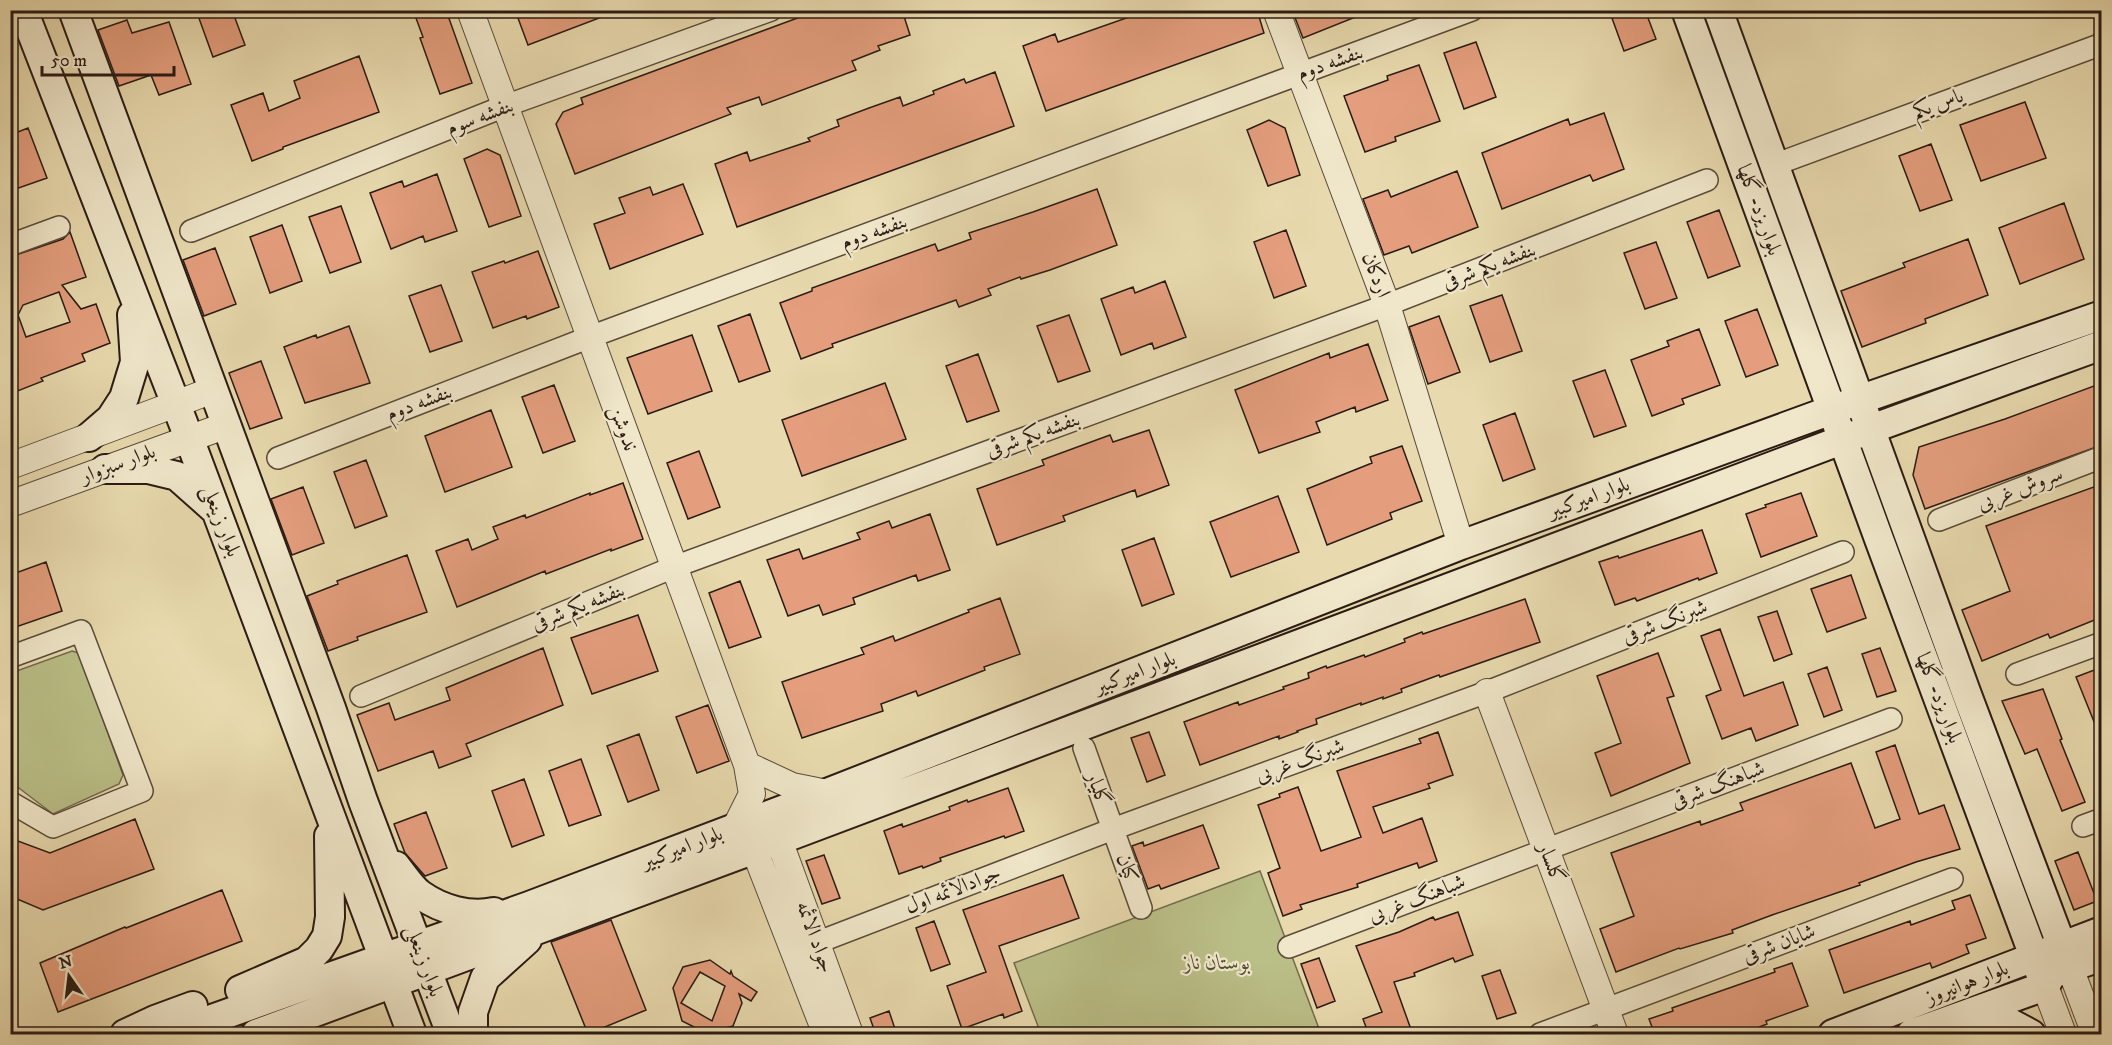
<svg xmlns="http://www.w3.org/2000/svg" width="2112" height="1045" font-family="'IM FELL DW Pica',Amiri,serif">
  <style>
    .green { fill: #babe87; stroke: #726c4e; stroke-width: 1.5 }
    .building { fill: #e49e7d; stroke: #2a1b14; stroke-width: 1.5; fill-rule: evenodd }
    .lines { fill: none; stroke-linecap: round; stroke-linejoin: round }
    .minor-casing { stroke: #5a4b3a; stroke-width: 24 }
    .tertiary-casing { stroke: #5a4b3a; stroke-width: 28 }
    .secondary-casing { stroke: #2a1b14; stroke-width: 32 }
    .minor { stroke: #f0e7ca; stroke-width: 21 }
    .tertiary { stroke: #f0e7ca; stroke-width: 26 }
    .secondary { stroke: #f0e7ca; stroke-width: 28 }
    .labels { text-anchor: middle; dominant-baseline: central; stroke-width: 4.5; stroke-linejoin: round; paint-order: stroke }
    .street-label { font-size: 21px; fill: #2a1b14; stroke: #f0e7ca }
    .park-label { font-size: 21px; font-style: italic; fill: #554c36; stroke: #f0e7ca }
  </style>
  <rect width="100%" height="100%" fill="#e8daae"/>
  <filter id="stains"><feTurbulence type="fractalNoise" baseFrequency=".00333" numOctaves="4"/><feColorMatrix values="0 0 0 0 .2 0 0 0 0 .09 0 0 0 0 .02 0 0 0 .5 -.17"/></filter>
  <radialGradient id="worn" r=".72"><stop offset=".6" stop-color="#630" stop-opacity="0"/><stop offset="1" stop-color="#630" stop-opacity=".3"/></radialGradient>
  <!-- green -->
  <path class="green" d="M72,651l7,2 44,122 -4,9 -66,30 -42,-32v-109z
    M1260,871l61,163h-280l-27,-71z"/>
  <!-- building -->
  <path class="building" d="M196,10h36l13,35 -32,12z
    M413,10h33l26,73 -32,11 -20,-56 3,-1z
    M515,10h100v2l-87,33z
    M819,10h83l8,25 -32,11 2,4 -28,11 4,9 -94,35 -3,-8 -32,11 4,6 -156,60 -19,-50 7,-12 20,-8 -2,-6z
    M1149,10h108l7,23 -218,78 -23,-65 32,-12 3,8z
    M1292,10h76v2l-65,26z
    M1609,10h36l11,29 -32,12z
    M127,20l5,13 37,-11 22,62 -32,11 -8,-20 -32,11 -21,-56z
    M1476,42l20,55 -32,12 -20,-56z
    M359,56l20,56 -96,35v2l-31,12 -21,-56 32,-12 6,18 31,-13 -6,-17z
    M1419,65l21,56 -45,16 1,4 -31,11 -21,-56 44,-16 -1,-4z
    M995,72l19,54 -277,101 -22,-63 32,-12 3,9 60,-20 -2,-3 31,-12 -2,-6 32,-12 31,-11 3,9 31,-12 -1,-3 31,-12 2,4z
    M2025,102l21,56 -65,23 -21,-56z
    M1604,113l20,56 -31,12 -3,-6 -88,34 -20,-56 86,-34 2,6z
    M1269,120l16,8 15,47 -32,11 -21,-56z
    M28,128l19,50 -37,13v-56z
    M1931,144l21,56 -32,11 -21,-55z
    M487,149l13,6 21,61 -32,11 -25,-68z
    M1457,171l21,56 -66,26 -3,-7 -25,9 -21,-56 25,-9 3,7z
    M437,174l20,57 -32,11 -2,-6 -32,13 -21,-56 32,-12 2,6z
    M683,184l20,50 -93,35 -16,-45 31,-11 -6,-15 31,-11 3,8z
    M1097,189l20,56 -67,25 -29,9 -1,-2 -32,12 3,6 -32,12 -3,-7 -124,44 1,3 -32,12 -21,-56 32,-12v-3l123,-44 3,7 33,-12 -2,-6 64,-21z
    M2064,203l20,56 -64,25 -21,-56z
    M341,206l20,56 -31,11 -21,-56z
    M1719,210l21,56 -32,12 -21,-56z
    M282,225l20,56 -32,12 -20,-56z
    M1286,230l20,56 -32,12 -20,-56z
    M70,232l16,45 -24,8 19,24 15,-5 14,39 -28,11 3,7 -44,17 2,3 -33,13v-137l53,-18zM59,292l11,30 -44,15 -8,-22 5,-10z
    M1968,239l20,56 -63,24 1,4 -64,24 -21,-56 64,-24 -2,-4z
    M1656,242l21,56 -32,11 -21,-56z
    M215,248l21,56 -32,12 -21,-56z
    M538,251l21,56 -32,12 -1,-3 -33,12 -21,-56 32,-11 1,2z
    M1165,281l21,56 -32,12 -2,-6 -31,12 -20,-56 32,-12 2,6z
    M441,285l21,56 -32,11 -21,-56z
    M1502,295l20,56 -32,11 -20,-56z
    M1757,309l21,56 -32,12 -21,-56z
    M750,314l20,57 -31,11 -21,-56z
    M1069,315l21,56 -32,11 -21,-56z
    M1439,316l21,56 -32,12 -19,-57z
    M349,326l21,57 -65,20 -21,-56 32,-12 1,3z
    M1699,329l21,56 -38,14 2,5 -32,12 -21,-56 38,-14 -2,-5z
    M692,335l20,56 -64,23 -21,-56z
    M1368,344l20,56 -32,12 -1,-5 -39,15 4,10 -61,21 -24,-63 94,-37 1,5z
    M978,354l21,57 -32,11 -21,-56z
    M261,361l21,57 -32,11 -21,-56z
    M1605,370l21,56 -32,11 -21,-56z
    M885,383l21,56 -104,37 -20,-56z
    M2102,383v62l-177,64 -12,-34 6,-28 86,-28z
    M554,385l21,56 -32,12 -21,-56z
    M491,410l21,57 -67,25 -20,-56z
    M1515,413l20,56 -32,12 -20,-56z
    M1149,430l20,55 -32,12 -2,-7 -72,26 2,5 -68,24 -20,-56 67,-24 -2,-5 68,-25 3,7z
    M1402,446l20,55 -32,12 2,6 -65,26 -20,-56 65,-26 -2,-6z
    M699,451l21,56 -32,12 -21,-56z
    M366,460l21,56 -32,12 -21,-56z
    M623,483l20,56 -32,12v-2l-65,25 -1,-3 -88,36 -21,-56 32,-12 4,11 26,-11 -5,-12 32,-12 1,3 64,-25v2z
    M2102,484v133l-52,21 -2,-4 -66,27 -20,-51 48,-19 -24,-65z
    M303,487l21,56 -32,12 -21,-56z
    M1801,493l16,43 -56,21 -15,-43 20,-7 -1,-2z
    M1278,496l21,56 -68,25 -21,-55z
    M930,514l20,56 -32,11 -2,-6 -63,23 2,6 -32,11 -4,-10 -31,11 -21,-56 32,-11 4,10 57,-20 -3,-6 32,-12 3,7z
    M1702,530l15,43 -18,7 -1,-2 -61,23 -2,-3 -20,7 -16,-43 19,-6 1,2z
    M1154,538l20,56 -32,12 -20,-56z
    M407,555l20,57 -70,25 1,3 -30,11 -21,-55 31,-12 -1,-3z
    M46,562l16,49 -52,18v-54z
    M1851,575l15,43 -39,14 -16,-43z
    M740,581l21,56 -32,11 -20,-55z
    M1000,598l20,56 -36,13 1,3 -67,26 -2,-5 -35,13 2,7 -81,27 -20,-56 82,-28 -3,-6 32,-12 2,5 74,-29 -1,-2z
    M1525,599l15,43 -100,35 -1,-2 -38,14 1,3 -19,7v-2l-22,8v-2l-45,16 1,5 -20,7 1,1 -19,7v-3l-79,29 -16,-43 54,-20 1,3 45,-16 -1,-2 26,-9 -1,-5 18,-7 1,2 37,-13 1,2 40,-15 -1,-3 18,-7 1,2z
    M1777,611l15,43 -18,7 -16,-44z
    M638,615l20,56 -66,23 -21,-56z
    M1720,629l24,67 39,-14 15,43 -42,16 -5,-13 -29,11 -16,-43 15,-6 -20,-54z
    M543,648l20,57 -97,39 5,12 -32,12 -6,-17 -55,20 -21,-56 32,-12 6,17 55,-20 -4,-12z
    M1880,648l16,43 -19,6 -15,-43z
    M1658,653l16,43 -7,2 23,65 -79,33 -16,-43 26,-10 -24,-67z
    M1827,667l15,43 -18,7 -16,-43z
    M2102,667v72h-1l-25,-62z
    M2043,689l19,50 -2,1 25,62 -23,9 -25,-62 -12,5 -23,-53z
    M708,705l21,56 -32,12 -21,-56z
    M1149,732l16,43 -18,7 -16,-44z
    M1438,732l15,43 -25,9 2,4 -57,19 10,26 39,-15 15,43 -18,7 -2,-5 -60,21 1,3 -58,18 2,4 -19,7 -15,-43 12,-5 -22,-63 22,-8 -1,-3 19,-7 23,64 40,-14 -24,-66 84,-28 -2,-4z
    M639,734l20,56 -31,12 -21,-56z
    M1895,745l24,69 25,-9 16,44 -44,13 -57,21 1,2 -88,30 -40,15 1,3 -53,16 -1,-1 -63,24 -16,-43 34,-13 -23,-63 89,-32 1,4 42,-15 -3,-7 111,-40 24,65 25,-9 -24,-67z
    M581,759l20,56 -32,11 -20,-55z
    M524,779l20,56 -32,12 -20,-56z
    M1008,788l16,43 -19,7 -1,-2 -64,22 1,3 -18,7 -1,-2 -23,8 -15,-43 18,-7 1,3 47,-17 -1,-3 18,-7 1,2z
    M426,812l21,56 -22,8 -20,-23 -11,-29z
    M135,819l19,50 -111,41 -33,-14v-58l40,15z
    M1203,825l16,43 -58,21 -2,-4 -11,4 -16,-43 11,-4 1,4z
    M2078,852l19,49 -23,9 -19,-49z
    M824,855l16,43 -18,6 -16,-43z
    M1063,875l16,43 -80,28 23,65 -18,7 -1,-4 -41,15 -15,-43 39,-14 -23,-62z
    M222,890l20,51 -184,71 -18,-49 85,-36 1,1z
    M1970,895l16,43 -20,7 3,8 -37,15 -2,-5 -86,30 -15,-43 81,-29 1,4 44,-16 -3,-8z
    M1458,912l15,43 -18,7 -2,-4 -39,15 1,3 -21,6 19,53h-44l-6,-16 19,-7 -26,-66 43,-14 34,-15 2,3z
    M611,920l35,90 -58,24 -37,-92z
    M934,921l16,43 -19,7 -15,-43z
    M1319,958l16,43 -18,7 -16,-44z
    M710,960l20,14 1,-3 2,5 24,16 -6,9 -12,-7 3,9 -9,23 -27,7 -24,-12 -9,-33 10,-21zM700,972l25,14 -13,35 -31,-18z
    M1792,963l16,43 -42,15 1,3 -28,11h-84l-6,-16 24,-8 -1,-3 103,-36 -1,-3z
    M1500,970l16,43 -19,6 -15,-43z
    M889,1011l8,24h-21l-6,-17z"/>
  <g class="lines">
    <!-- minor casing -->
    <g class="minor-casing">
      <path id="minor" d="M1774,165l328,-121
        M191,231l314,-125 266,-96
        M10,245l49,-18
        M278,458l312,-121 882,-327
        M1939,520l163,-63
        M10,657l71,-26 61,160 -89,36 -43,-25
        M2017,674l85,-31
        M361,696l313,-129 713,-262 320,-125
        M1084,748l57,160
        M2083,826l19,-7
        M1289,947l602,-228
        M803,948l310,-119 374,-137 356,-140
        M1540,1034l412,-155"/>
    </g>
    <!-- tertiary casing -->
    <g class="tertiary-casing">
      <path id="tertiary" d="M470,10l277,755 5,29 -17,34
        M1276,10l111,295 74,240
        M10,466l203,-76
        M10,504l217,-79
        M1487,692l128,342
        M747,765l45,21 35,7
        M779,840l71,194
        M754,849l72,185
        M2070,968l25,66
        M2045,986l18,48"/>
    </g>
    <!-- secondary casing -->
    <g class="secondary-casing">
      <path id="secondary" d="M23,10l166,428 223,596
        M73,10l258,698 32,93 88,233
        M1686,10l193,529 166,447
        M1718,10l248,682 104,276
        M89,437l22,-19 13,-20 11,-36 -3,-47
        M105,469h43l29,7 36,32
        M396,866c7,9 16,23 25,29 21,15 49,22 73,17
        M240,990l67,-29 12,-12 8,-13 3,-19 -1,-81
        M1969,1019l32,-1 30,16
        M125,1034l30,-14 38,-14
        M170,1034l359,-128 298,-113 634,-248 398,-145 243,-85
        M256,1034l523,-194 1092,-411 231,-84
        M473,1034v-22l12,-34 42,-38
        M1833,1034l269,-103
        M1911,1034l134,-48 7,-12 50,-18"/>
    </g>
    <!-- minor -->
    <use href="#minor" class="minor"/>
    <!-- tertiary -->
    <use href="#tertiary" class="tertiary"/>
    <!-- secondary -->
    <use href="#secondary" class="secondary"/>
  </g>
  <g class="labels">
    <!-- street labels -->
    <g class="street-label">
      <text transform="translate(1330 63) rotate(-20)">بنفشه دوم</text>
      <text transform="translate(1938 104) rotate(-20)">یاس یکم</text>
      <text transform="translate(480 117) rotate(-21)">بنفشه سوم</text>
      <text transform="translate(1759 210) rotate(70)">بلوار یزد- گلها</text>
      <text transform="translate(874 232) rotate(-20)">بنفشه دوم</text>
      <text transform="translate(1489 266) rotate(-21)">بنفشه یکم شرقی</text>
      <text transform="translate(1376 275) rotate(69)">اردکان</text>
      <text transform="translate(419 403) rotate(-21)">بنفشه دوم</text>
      <text transform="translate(623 428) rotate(70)">ندوشن</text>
      <text transform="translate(1033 435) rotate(-20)">بنفشه یکم شرقی</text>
      <text transform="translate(118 464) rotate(-20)">بلوار سبزوار</text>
      <text transform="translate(2020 489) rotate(-21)">سروش غربی</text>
      <text transform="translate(1589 498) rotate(-20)">بلوار امیرکبیر</text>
      <text transform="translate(221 521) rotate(69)">بلوار زینعلی</text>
      <text transform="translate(578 607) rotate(-22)">بنفشه یکم شرقی</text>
      <text transform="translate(1665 622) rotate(-21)">شبرنگ شرقی</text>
      <text transform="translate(1135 673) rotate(-21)">بلوار امیرکبیر</text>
      <text transform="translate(1939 698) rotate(69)">بلوار یزد- گلها</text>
      <text transform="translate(1300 761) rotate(-20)">شبرنگ غربی</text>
      <text transform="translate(1718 785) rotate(-21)">شباهنگ شرقی</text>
      <text transform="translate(1098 789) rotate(70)">گلیار</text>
      <text transform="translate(682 848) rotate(-21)">بلوار امیرکبیر</text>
      <text transform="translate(1551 863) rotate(69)">گلسار</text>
      <text transform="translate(1127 868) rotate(70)">کیان</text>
      <text transform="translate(953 890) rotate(-21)">جوادالائمه اول</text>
      <text transform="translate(1417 899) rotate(-21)">شباهنگ غربی</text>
      <text transform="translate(815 937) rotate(70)">جواد الائمه</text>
      <text transform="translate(1779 944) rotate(-21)">شایان شرقی</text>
      <text transform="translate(424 961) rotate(70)">بلوار زینعلی</text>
      <text transform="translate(1967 983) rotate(-21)">بلوار هوانیروز</text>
    </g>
    <!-- park labels -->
    <g class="park-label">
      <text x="1217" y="963">بوستان ناز</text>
    </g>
  </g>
  <!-- margin -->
  <rect width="2112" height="1045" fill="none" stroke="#e8daae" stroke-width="36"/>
  <rect x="12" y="12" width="2088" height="1021" fill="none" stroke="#2a1b14" stroke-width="3"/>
  <rect x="18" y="18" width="2076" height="1009" fill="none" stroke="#2a1b14" stroke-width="1.5"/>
  <!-- north arrow -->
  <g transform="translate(69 976) rotate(346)" stroke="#f0e7ca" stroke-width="4.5" paint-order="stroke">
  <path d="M0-4.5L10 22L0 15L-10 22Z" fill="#2a1b14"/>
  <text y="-9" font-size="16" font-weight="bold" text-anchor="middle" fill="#2a1b14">N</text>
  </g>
  <!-- scale -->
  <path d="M42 66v9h132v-9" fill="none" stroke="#2a1b14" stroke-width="3"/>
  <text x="51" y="66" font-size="18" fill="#2a1b14" stroke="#f0e7ca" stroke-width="4.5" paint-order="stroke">50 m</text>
  <rect width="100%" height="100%" filter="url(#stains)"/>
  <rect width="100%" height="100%" fill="url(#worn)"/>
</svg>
